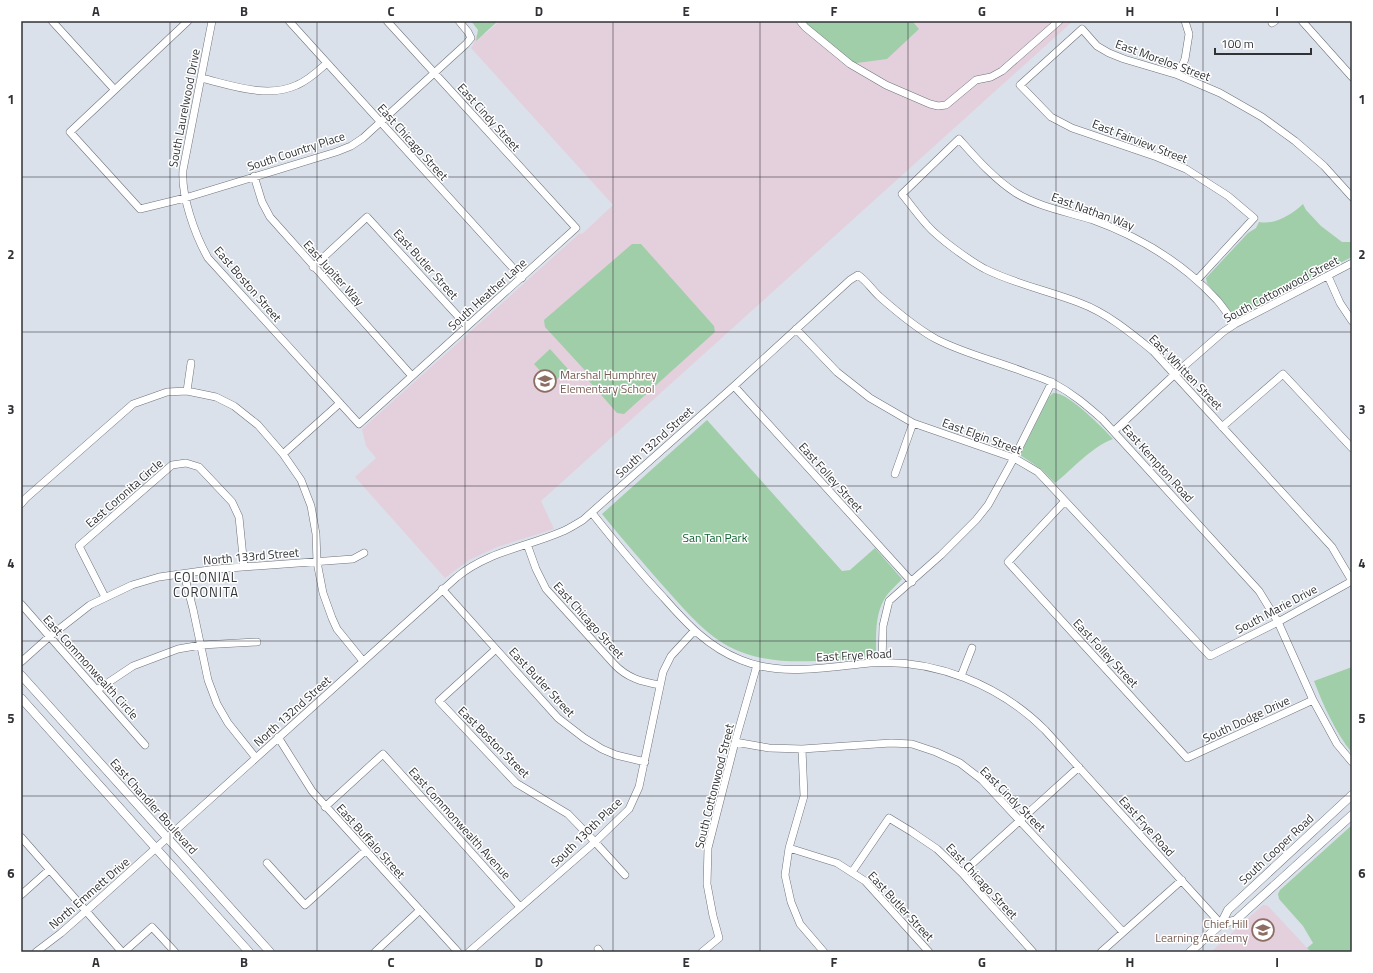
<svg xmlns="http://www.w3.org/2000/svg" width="1373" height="973" font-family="'Titillium Web',sans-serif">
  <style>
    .education { fill: #e4cfdd }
    .green { fill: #a0cea8 }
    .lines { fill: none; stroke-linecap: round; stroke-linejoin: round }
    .stream { stroke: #97cbff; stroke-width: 2 }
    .minor-casing { stroke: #6d727a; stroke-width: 8 }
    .major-casing { stroke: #6d727a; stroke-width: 9 }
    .minor { stroke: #fff; stroke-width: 7 }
    .major { stroke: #fff; stroke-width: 8 }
    .grid { fill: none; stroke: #303236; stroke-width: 1; stroke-opacity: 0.55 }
    .labels { text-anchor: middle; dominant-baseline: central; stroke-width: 3; stroke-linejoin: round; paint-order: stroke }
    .street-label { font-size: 12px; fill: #303236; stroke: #fff }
    .education-label { font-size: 12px; fill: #785e54; stroke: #fff; text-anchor: start }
    .park-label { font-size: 12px; fill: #0a622b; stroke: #fff }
    .neighbourhood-label { font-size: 13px; letter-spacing: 1px; fill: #303236; stroke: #fff }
    .neatline { fill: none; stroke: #303236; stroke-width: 1.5 }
    .grid-label { font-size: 13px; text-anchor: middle; font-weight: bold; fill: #303236 }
  </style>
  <rect width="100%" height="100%" fill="#dbe1ea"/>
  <!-- education -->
  <path class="education" d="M500,21h573l-532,480 13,28 -57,18 -28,13 -24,18 -90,-101 21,-19 -10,-12 -4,-17 218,-196 2,1 31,-29 -142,-157 3,-5 2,-8 9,-1z
    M1263,905l5,1 43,46h-96l-2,-2z"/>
  <!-- green -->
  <path class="green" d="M471,21h27l-22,20 2,-11z
    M800,21h112l7,8 -32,30 -38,5z
    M1303,204l3,6 15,16 21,16h10v15l-86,42 -21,12 -8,4 -4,-1 -26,-31 -1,-5 42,-45 8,-5 3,-6c16,3 32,-7 44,-18z
    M632,244h9l73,82 1,6 -91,82 -7,-1 -28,-32 3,-3 -47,-51 -1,-7z
    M550,349l18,20 -16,15 -18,-20z
    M1053,393c14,-2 50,35 60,46 -23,9 -39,29 -58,44l-14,-14 -21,-14 29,-58z
    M707,420l135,151 8,-1 25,-22 27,31c-5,6 -13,12 -17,19 -10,16 -9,37 -9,56 -19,6 -41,6 -61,7 -25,1 -50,0 -74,-9 -32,-12 -54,-40 -76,-64 -21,-24 -42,-48 -63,-74z
    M1352,667v86c-17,-22 -28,-46 -38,-72z
    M1352,825v127h-41l-4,-4 6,-5 -10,-17 -24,-27 -1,-5 2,-4z"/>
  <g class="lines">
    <!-- stream -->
    <path class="stream" d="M473,22l1,-1"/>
    <!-- minor casing -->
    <g class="minor-casing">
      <path id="minor" d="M52,21l62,68
        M188,21l-118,111 70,77 45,-11 151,-46 15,-6 12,-8 103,-94 5,-6 -3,-6 -9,-11
        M212,21l-29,149c-2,26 12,65 25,88l151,166 217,-196 -189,-207
        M289,21l233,257
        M800,21l5,6 45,37 36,21 44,19 8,2 8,-1 30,-25 15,-3 11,-6 57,-50
        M1302,21l50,56
        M1272,23l3,-2
        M1178,75l7,-16 4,-25 -4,-13
        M201,78c30,7 66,21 96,7 12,-5 21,-14 30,-22
        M254,176l8,26 8,15 142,159
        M313,267l54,-50 100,109
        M1328,276l12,27 12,18
        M1197,280l57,-62 -26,-22 -42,-27 -29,-12 -85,-29 -21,-11 -31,-32 62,-56 15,17 12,7 15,6 54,16 42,18 42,24 33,24 29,25 28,31
        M1235,324c-6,-8 -12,-17 -18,-24 -34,-37 -77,-63 -124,-80 -25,-8 -54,-13 -77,-27 -22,-14 -40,-35 -57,-54l-57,55c8,10 16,21 25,31 11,13 43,36 58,44 30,15 64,22 95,34 27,10 51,30 73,48l179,196 20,34
        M796,329l41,43 33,26 43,25 101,35 24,14 172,184 68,-34 74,-41
        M734,386l178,196
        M187,391l4,-28
        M1222,427l61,-53 69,74
        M1114,431l61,-57 48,-42 12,-8 117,-61
        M283,454l57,-51
        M895,474l18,-51
        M1065,501l-57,61 179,196 126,-58
        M21,504l5,-6 107,-94 34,-12 20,-1 29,6 18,9 24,19 25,29 18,26 10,26 5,28 1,28 6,31 9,25 5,11 26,32
        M592,513c23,29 47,58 72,85 23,26 44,49 77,62 41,17 86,7 129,3 64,-5 130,22 175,67l176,194
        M527,544l9,25 10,20 68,75c13,14 28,18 46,21
        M184,574l9,35 15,71 9,24 11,19 28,35
        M442,589l116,129 26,20 18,11 14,6 29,7
        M105,597l-26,-51 93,-81 14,-2 13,4 33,35 7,15 5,50
        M21,604l124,141
        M496,649l-57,52 77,82 52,31 27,28 30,33
        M21,662l28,-25 41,-32 42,-20 27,-8 57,-8 137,-10 11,-6
        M882,662l1,-36 6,-25 52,-46 35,-35 12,-15 26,-47 38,-76
        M961,676l11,-28
        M97,690l36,-24 45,-17 23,-4 56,-3
        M278,737l34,54 146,161
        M735,742l34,6 33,1 89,-6 21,1 24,8 24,11 22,17 141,152
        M802,749l2,47 -15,52 -4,27 6,27 9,22 24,28
        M325,807l58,-53 137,153
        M21,837l101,115
        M789,848l48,15 28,18 64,71
        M267,863l38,42 60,-54
        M852,872l37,-54 23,14 25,17 25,24 71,79
        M962,873l117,-106
        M21,895l28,-25
        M598,949l2,3
        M36,952l25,-19 25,-22 371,-334c30,-25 69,-30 104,-45 8,-3 15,-8 22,-12l151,-134 116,-106 8,-5c9,6 14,15 22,22 17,15 36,31 56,42 29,15 61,22 91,34 9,3 18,6 26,10 19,10 33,22 49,36l157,172 19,31 35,78 24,44 15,18
        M124,952l28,-25 23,25
        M375,952l45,-42
        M469,952l126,-110 34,-33 10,-22 24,-115 8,-16 23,-25
        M702,952l17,-14 -6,-22 -6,-32 1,-36 27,-106 22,-77
        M1101,952l81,-72"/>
    </g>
    <!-- major casing -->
    <g class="major-casing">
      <path id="major" d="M21,675l249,277
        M21,698l228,254
        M1221,924l15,-4 116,-105
        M1190,952l31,-28 7,-14 124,-115"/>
    </g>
    <!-- minor -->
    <use href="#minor" class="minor"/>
    <!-- major -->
    <use href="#major" class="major"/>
  </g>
  <!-- grid -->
  <path class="grid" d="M170,21v931M317,21v931M465,21v931M613,21v931M760,21v931M908,21v931M1056,21v931M1203,21v931M21,177h1331M21,332h1331M21,486h1331M21,641h1331M21,796h1331"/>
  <!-- icons -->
  <defs>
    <g id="school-ring" transform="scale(1.15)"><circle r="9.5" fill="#fff" stroke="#8d6e63" stroke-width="1.5"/><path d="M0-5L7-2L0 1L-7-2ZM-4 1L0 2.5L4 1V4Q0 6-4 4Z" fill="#8d6e63"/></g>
  </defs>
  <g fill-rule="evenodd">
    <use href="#school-ring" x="545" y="381"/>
    <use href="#school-ring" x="1263" y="930"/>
  </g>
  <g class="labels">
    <!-- street labels -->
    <g class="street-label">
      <text transform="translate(1163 60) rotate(20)">East Morelos Street</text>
      <text transform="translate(184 108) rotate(-79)">South Laurelwood Drive</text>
      <text transform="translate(489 117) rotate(48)">East Cindy Street</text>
      <text transform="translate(1140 141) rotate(21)">East Fairview Street</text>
      <text transform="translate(413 142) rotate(48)">East Chicago Street</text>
      <text transform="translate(296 151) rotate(-18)">South Country Place</text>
      <text transform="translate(1093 211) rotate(20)">East Nathan Way</text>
      <text transform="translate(426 264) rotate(48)">East Butler Street</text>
      <text transform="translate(334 273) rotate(48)">East Jupiter Way</text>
      <text transform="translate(248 284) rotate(49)">East Boston Street</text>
      <text transform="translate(1281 289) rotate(-28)">South Cottonwood Street</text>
      <text transform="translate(487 294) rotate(-42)">South Heather Lane</text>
      <text transform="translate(1186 372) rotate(46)">East Whitten Street</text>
      <text transform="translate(982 436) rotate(20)">East Elgin Street</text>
      <text transform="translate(654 442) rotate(-42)">South 132nd Street</text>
      <text transform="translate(1158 463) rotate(48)">East Kempton Road</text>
      <text transform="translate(831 477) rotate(48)">East Folley Street</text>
      <text transform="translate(124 493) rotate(-41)">East Coronita Circle</text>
      <text transform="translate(251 556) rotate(-5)">North 133rd Street</text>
      <text transform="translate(1276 609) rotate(-28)">South Marie Drive</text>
      <text transform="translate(589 620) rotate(48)">East Chicago Street</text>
      <text transform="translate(1106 653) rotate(47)">East Folley Street</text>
      <text transform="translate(854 655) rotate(-3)">East Frye Road</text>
      <text transform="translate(91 667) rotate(48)">East Commonwealth Circle</text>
      <text transform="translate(542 682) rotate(47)">East Butler Street</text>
      <text transform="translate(292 711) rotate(-42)">North 132nd Street</text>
      <text transform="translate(1246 719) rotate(-25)">South Dodge Drive</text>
      <text transform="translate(494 742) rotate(45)">East Boston Street</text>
      <text transform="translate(714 786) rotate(-76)">South Cottonwood Street</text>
      <text transform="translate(1013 799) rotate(45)">East Cindy Street</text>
      <text transform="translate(154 806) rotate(48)">East Chandler Boulevard</text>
      <text transform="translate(460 823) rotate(48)">East Commonwealth Avenue</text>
      <text transform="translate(1147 826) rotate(48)">East Frye Road</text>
      <text transform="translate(586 832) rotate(-44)">South 130th Place</text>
      <text transform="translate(371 841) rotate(48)">East Buffalo Street</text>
      <text transform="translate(1276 849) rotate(-43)">South Cooper Road</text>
      <text transform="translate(982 881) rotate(47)">East Chicago Street</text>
      <text transform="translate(89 893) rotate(-41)">North Emmett Drive</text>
      <text transform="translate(901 906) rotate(47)">East Butler Street</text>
    </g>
    <!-- education labels -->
    <g class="education-label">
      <text x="560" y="374">Marshal Humphrey<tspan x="560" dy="14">Elementary School</tspan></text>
      <text x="1248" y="923" text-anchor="end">Chief Hill<tspan x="1248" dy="14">Learning Academy</tspan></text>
    </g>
    <!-- park labels -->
    <g class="park-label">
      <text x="715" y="537">San Tan Park</text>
    </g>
    <!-- neighbourhood labels -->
    <g class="neighbourhood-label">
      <text x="206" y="577">COLONIAL<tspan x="206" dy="15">CORONITA</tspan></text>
    </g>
  </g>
  <!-- border -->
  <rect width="1373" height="973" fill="none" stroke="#ffffff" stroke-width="44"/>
  <!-- scale -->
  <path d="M1215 48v6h96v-6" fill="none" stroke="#303236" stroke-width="2"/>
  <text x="1221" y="48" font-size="12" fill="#303236" stroke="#ffffff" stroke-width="3" paint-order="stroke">100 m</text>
  <rect x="22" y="22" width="1329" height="929" class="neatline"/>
  <g class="grid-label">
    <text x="96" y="16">A</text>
    <text x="244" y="16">B</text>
    <text x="391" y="16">C</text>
    <text x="539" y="16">D</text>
    <text x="686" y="16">E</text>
    <text x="834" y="16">F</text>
    <text x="982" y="16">G</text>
    <text x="1130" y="16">H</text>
    <text x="1277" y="16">I</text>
    <text x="11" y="104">1</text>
    <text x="1362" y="104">1</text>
    <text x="11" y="259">2</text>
    <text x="1362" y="259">2</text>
    <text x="11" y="414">3</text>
    <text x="1362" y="414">3</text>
    <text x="11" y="568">4</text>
    <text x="1362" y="568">4</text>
    <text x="11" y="723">5</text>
    <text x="1362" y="723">5</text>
    <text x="11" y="878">6</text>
    <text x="1362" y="878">6</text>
    <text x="96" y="967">A</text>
    <text x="244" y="967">B</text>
    <text x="391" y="967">C</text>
    <text x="539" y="967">D</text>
    <text x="686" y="967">E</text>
    <text x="834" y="967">F</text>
    <text x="982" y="967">G</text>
    <text x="1130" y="967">H</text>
    <text x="1277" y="967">I</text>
  </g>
</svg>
